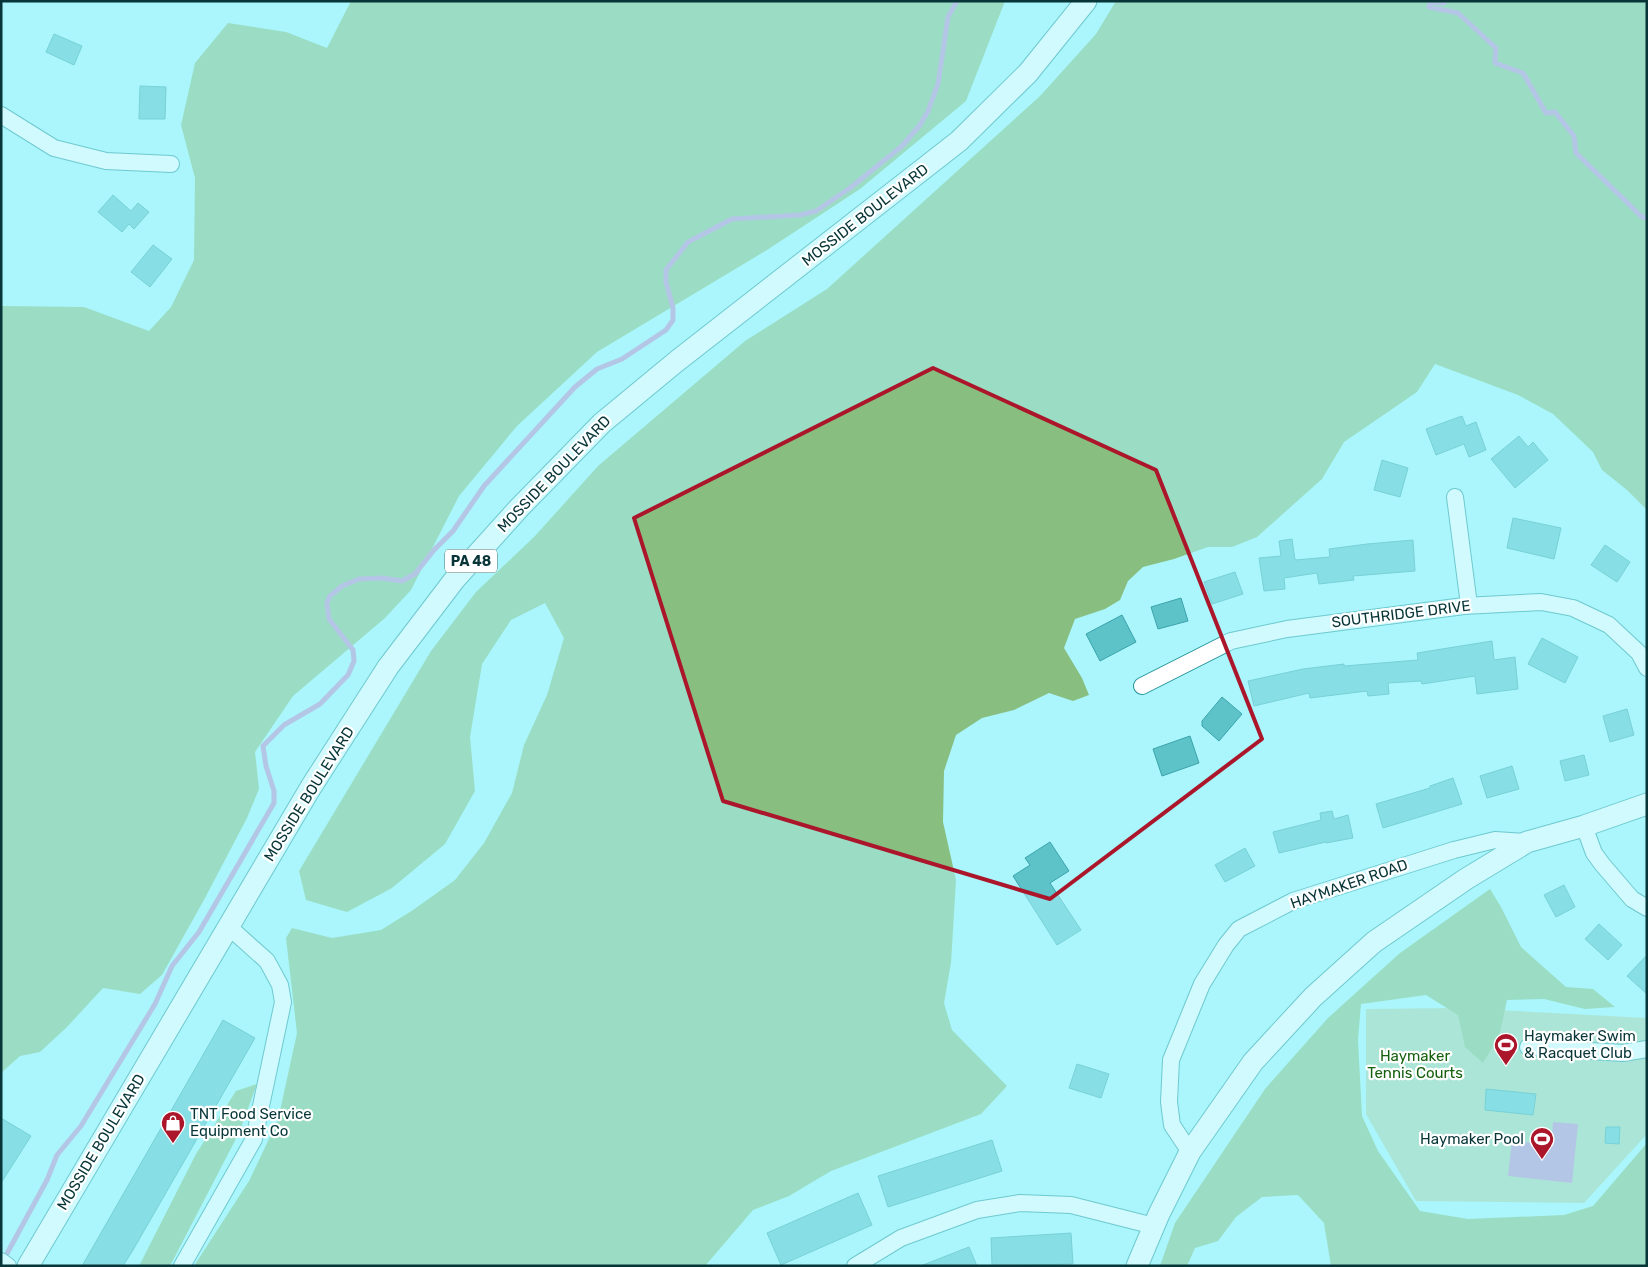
<svg xmlns="http://www.w3.org/2000/svg" width="1648" height="1267" font-family="Rubik,sans-serif">
  <style>
    .green { fill: #aed1aa }
    .forest { fill: #88bf81 }
    .water { fill: #c28dca }
    .lines { fill: none; stroke-linecap: round; stroke-linejoin: round }
    .stream { stroke: #c28dca; stroke-width: 5 }
    .building { fill: #5ec2c9; stroke: #3ba4ab }
    .minor-casing { stroke: #25939a; stroke-width: 18 }
    .major-casing { stroke: #25939a; stroke-width: 23 }
    .minor { stroke: #fff; stroke-width: 16 }
    .major { stroke: #fff; stroke-width: 21 }
    .marked { fill: none; stroke: #ab162b; stroke-width: 4; stroke-linejoin: round }
    .labels { text-anchor: middle; dominant-baseline: central; stroke-width: 4.5; stroke-linejoin: round; paint-order: stroke }
    .shield { fill: #fff; stroke: #517274; stroke-width: 1 }
    .shield-label { font-size: 14px; font-weight: bold; fill: #073538 }
    .street-label { font-size: 15px; fill: #073538; stroke: #fff }
    .poi-label { font-size: 15px; fill: #073538; stroke: #fff; text-anchor: start }
    .park-label { font-size: 15px; fill: #16610e; stroke: #fff }
  </style>
  <rect width="100%" height="100%" fill="#aaf6fc"/>
  <!-- green -->
  <path class="green" d="M1460,1008l187,10v116l-63,69 -168,-2 -50,-87v-105z"/>
  <!-- forest -->
  <path class="forest" d="M351,1h654l-39,100 -106,88 -93,61 -170,102 -80,74 -58,70 -48,94 -26,28 -92,78 -38,56 4,37 -12,29 -42,80 -43,77 -22,19 -37,-6 -36,39 -27,25 -20,4 -19,17v-767l83,1 65,24 22,-24 23,-47 1,-82 -14,-53 14,-62 33,-40 58,9 41,16z
    M1116,1h531v509l-20,-20 -25,-20 -9,-18 -40,-38 -35,-19 -83,-31 -18,28 -73,50 -22,37 -65,58 -25,10h-24l-34,12 -31,8 -15,14 -8,19 -15,9 -30,10 -11,29 18,30 7,17 -16,6 -24,-8 -35,17 -32,8 -26,17 -12,36 -1,51 13,58 -5,83 -7,40 8,27 55,56 -26,28 -150,57 -42,25 -36,14 -48,56h-511l55,-85 29,-61 19,-87 -11,-95 6,-10 40,10 49,-8 32,-20 42,-30 29,-37 28,-50 12,-48 23,-50 17,-57 -19,-35 -34,17 -29,44 -12,73 5,54 -30,53 -53,44 -45,24 -41,-12 -7,-29 132,-220 45,-59 59,-56 63,-70 147,-125 82,-52 213,-193 56,-62z
    M1490,889l11,18 20,40 45,40 27,2 22,18 -30,2 -41,-10 -37,1 -8,37 -16,26 -18,-16 -7,-32 -32,-20 -65,9 -3,36 4,76 16,35 42,60 48,8 96,-4 29,-9 54,-63v123h-316l-7,-43 -26,-28 -36,2 -26,20 -18,24 -23,7 -8,18h-27l15,-43 90,-134 63,-71 72,-65z
    M257,1084l-18,49 -69,133h-31l57,-112 40,-63z"/>
  <!-- water -->
  <path class="water" d="M1553,1122l25,2 -6,59 -64,-7 4,-35 39,4z"/>
  <g class="lines">
    <!-- stream -->
    <path class="stream" d="M1429,7l29,6 38,35 -1,15 28,10 23,40 9,-1 19,24 2,17 65,63 6,3
      M1429,7l2,-5 13,1 1,-2
      M4,1259l43,-79 10,-25 24,-29 74,-122 17,-38 27,-34 75,-129v-12l-8,-25 -3,-20 21,-21 36,-21 28,-29 6,-14 -1,-11 -24,-31 -2,-16 3,-7 12,-10 17,-7 23,-1 20,3 13,-7 19,-24 19,-19 31,-45 91,-99 22,-18 25,-10 44,-29 7,-10v-12l-7,-26v-12l22,-28 44,-23 68,-4 16,-4 34,-23 52,-42 18,-21 8,-14 10,-27 10,-67 9,-16"/>
  </g>
  <!-- building -->
  <path class="building" d="M54,34l28,12 -8,19 -28,-13z
    M140,86l26,1 -1,32h-26z
    M113,195l18,16 7,-8 11,9 -15,17 -5,-5 -7,8 -24,-20z
    M153,245l19,14 -22,28 -19,-15z
    M1462,416l4,10 10,-4 10,28 -17,7 -5,-13 -28,11 -10,-26z
    M1519,436l9,11 5,-5 15,18 -33,28 -24,-29z
    M1382,460l26,8 -8,29 -26,-7z
    M1513,518l48,10 -7,31 -47,-11z
    M1292,539l3,21 35,-3 -1,-8 38,-5 46,-4 2,31 -62,5 1,4 -35,4 -2,-11 -33,5 1,11 -21,2 -5,-33 22,-2 -2,-15z
    M1605,545l25,17 -13,20 -26,-17z
    M1235,572l8,22 -31,10 -8,-22z
    M1181,598l7,23 -30,8 -7,-22z
    M1122,615l14,27 -36,19 -14,-27z
    M1542,638l36,19 -13,26 -37,-19z
    M1492,641l2,19 21,-3 3,32 -41,5 -2,-18 -53,8 -1,-3 -33,2 1,11 -21,2 -1,-5 -57,7 -1,-5 -55,13 -6,-25 55,-12 41,-5v2l74,-6 -1,-7z
    M1222,697l20,17 -23,27 -17,-15v-5z
    M1627,709l7,26 -24,7 -7,-26z
    M1190,736l9,27 -37,13 -9,-27z
    M1584,755l5,20 -24,6 -5,-20z
    M1512,766l7,23 -32,9 -7,-22z
    M1453,778l9,26 -79,24 -7,-24 54,-16v-2z
    M1332,811l2,8 14,-4 5,23 -27,5v-1l-47,11 -6,-21 48,-12 -1,-7z
    M1050,842l19,29 -19,12 31,47 -24,15 -44,-69 17,-11 -5,-7z
    M1245,848l10,18 -30,16 -10,-17z
    M1564,885l11,22 -19,10 -12,-22z
    M1599,924l23,21 -14,15 -23,-21z
    M1647,955v39l-20,-18z
    M223,1020l32,18 -122,212 -10,16h-41z
    M1077,1064l32,10 -8,24 -32,-10z
    M1486,1089l50,5 -3,21 -48,-5z
    M1,1118l30,18 -30,47z
    M1606,1127h14l-1,17 -14,-1z
    M992,1140l10,31 -114,36 -10,-31z
    M858,1193l14,32 -91,40 -14,-32z
    M1071,1233l2,31 -81,2 -1,-28z
    M969,1247l8,19h-54v-1z"/>
  <g class="lines">
    <!-- minor casing -->
    <g class="minor-casing">
      <path id="minor" d="M1,115l53,33 52,13 65,3
        M1455,497l14,108
        M1142,686l89,-45 56,-12 177,-23 77,-4 32,6 36,17 30,28 8,15
        M1584,826l10,27 8,11 30,35 15,9
        M1528,1047l95,6 24,-4
        M1190,1152l-18,-27 -3,-23 2,-42 31,-76 24,-39 13,-16 54,-28 161,-51 41,-10 32,2
        M1,1261l7,5
        M182,1266l72,-127 29,-137 -3,-17 -13,-24 -38,-34
        M855,1266l46,-28 76,-28 43,-7 51,2 83,21"/>
    </g>
    <!-- major casing -->
    <g class="major-casing">
      <path id="major" d="M28,1266l283,-479 77,-120 67,-88 64,-71 83,-85 75,-62 282,-220 69,-68 58,-72
        M1137,1266l22,-52 31,-62 63,-90 60,-65 61,-55 92,-63 61,-37 57,-16 63,-22"/>
    </g>
    <!-- minor -->
    <use href="#minor" class="minor"/>
    <!-- major -->
    <use href="#major" class="major"/>
  </g>
  <!-- marked area -->
  <path d="M0 0H1648V1267H0ZM933,368l223,102 106,269 -212,160 -327,-98 -89,-283z" fill="#aaf6fc" fill-opacity=".55" fill-rule="evenodd"/>
  <path class="marked" d="M933,368l223,102 106,269 -212,160 -327,-98 -89,-283z"/>
  <!-- icons -->
  <defs>
    <g id="stadium-pin" transform="scale(1.25)"><path d="M0 17L-7.5 6A9.5 9.5 0 1 1 7.5 6Z" fill="#ab162b" stroke="#fff"/><path d="M0-5a6.5 5 0 1 0 0 10a6.5 5 0 1 0 0-10ZM-3.5-1.8h7v3.6h-7Z" fill="#fff"/></g>
    <g id="shop-pin" transform="scale(1.25)"><path d="M0 17L-7.5 6A9.5 9.5 0 1 1 7.5 6Z" fill="#ab162b" stroke="#fff"/><path d="M-5-2.5h2.3a2.7 3.5 0 0 1 5.4 0H5L5.5 6h-11ZM-1.5-2.5h3a1.5 2.3 0 0 0-3 0Z" fill="#fff"/></g>
  </defs>
  <g fill-rule="evenodd">
    <use href="#stadium-pin" x="1506" y="1045"/>
    <use href="#shop-pin" x="173" y="1123"/>
    <use href="#stadium-pin" x="1542" y="1139"/>
  </g>
  <g class="labels">
    <!-- shield labels -->
    <rect class="shield" x="445" y="549.5" width="52" height="23" rx="4"/>
    <g class="shield-label">
      <text x="471" y="561">PA 48</text>
    </g>
    <!-- street labels -->
    <g class="street-label">
      <text transform="translate(865 215) rotate(-38)">MOSSIDE BOULEVARD</text>
      <text transform="translate(554 474) rotate(-46)">MOSSIDE BOULEVARD</text>
      <text transform="translate(1401 614) rotate(-7)">SOUTHRIDGE DRIVE</text>
      <text transform="translate(309 794) rotate(-58)">MOSSIDE BOULEVARD</text>
      <text transform="translate(1349 884) rotate(-19)">HAYMAKER ROAD</text>
      <text transform="translate(101 1142) rotate(-59)">MOSSIDE BOULEVARD</text>
    </g>
    <!-- poi labels -->
    <g class="poi-label">
      <text x="1524" y="1036">Haymaker Swim<tspan x="1524" dy="17">&amp; Racquet Club</tspan></text>
      <text x="190" y="1114">TNT Food Service<tspan x="190" dy="17">Equipment Co</tspan></text>
      <text x="1524" y="1139" text-anchor="end">Haymaker Pool</text>
    </g>
    <!-- park labels -->
    <g class="park-label">
      <text x="1415" y="1056">Haymaker<tspan x="1415" dy="17">Tennis Courts</tspan></text>
    </g>
  </g>
  <!-- border -->
  <rect width="1648" height="1267" fill="none" stroke="#073538" stroke-width="5"/>
</svg>
